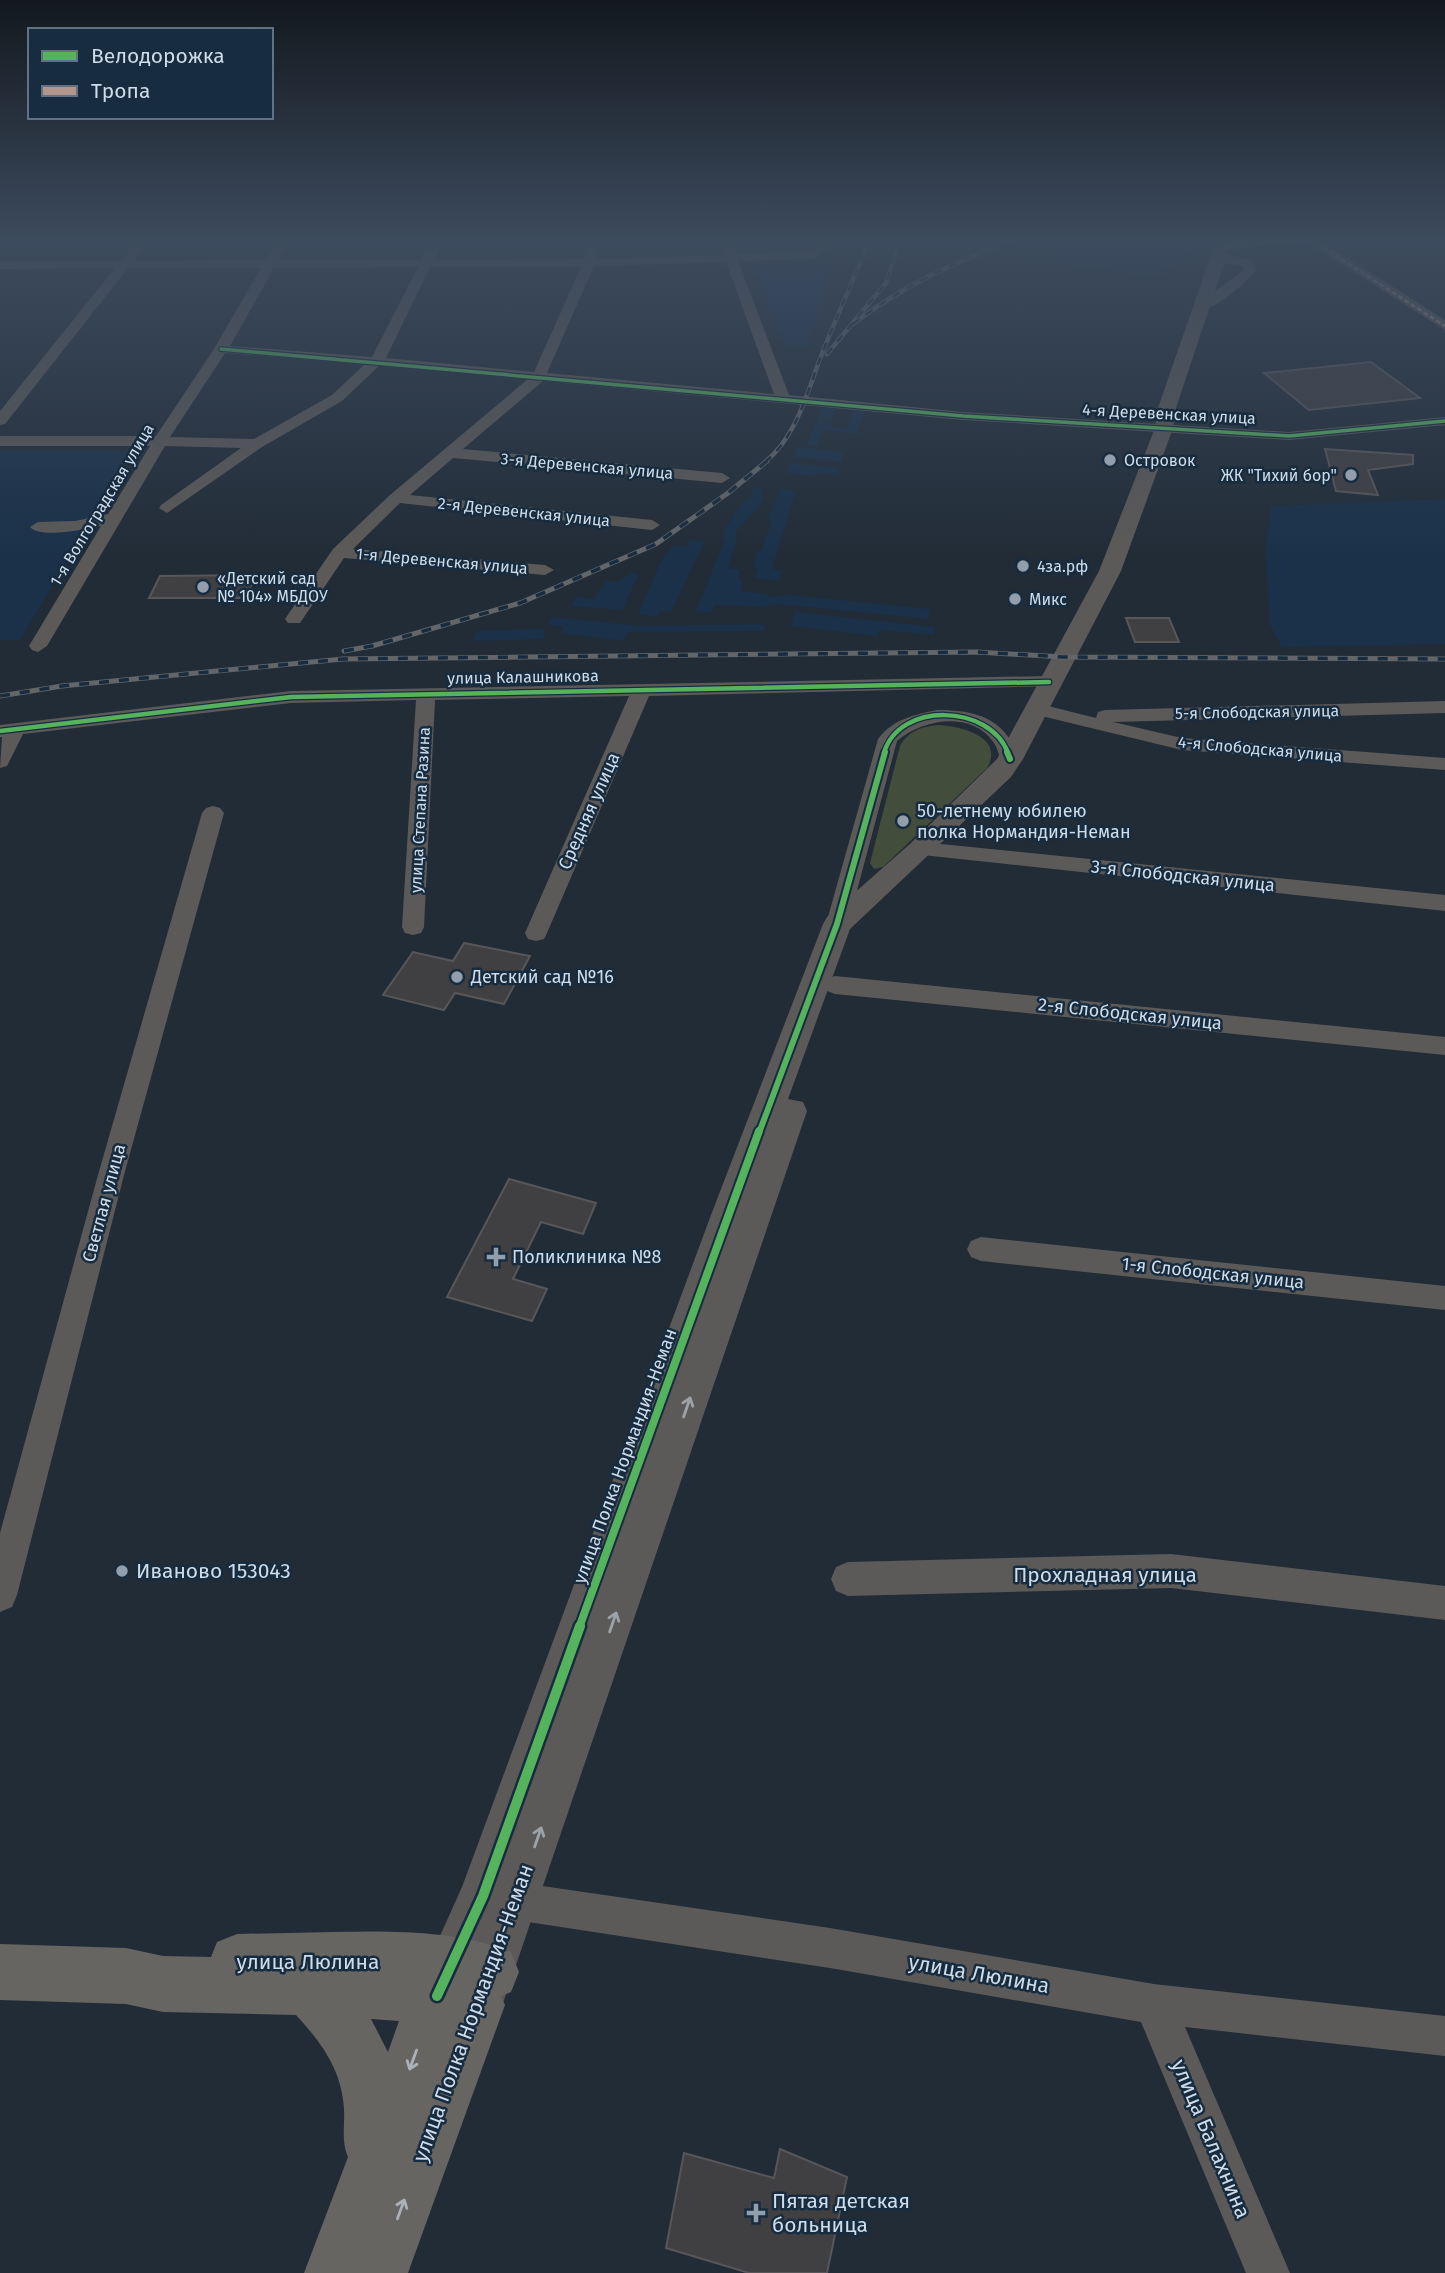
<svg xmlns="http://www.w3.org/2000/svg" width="1445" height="2273" font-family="'Fira Sans',sans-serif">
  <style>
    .built { fill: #1a3149 }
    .green { fill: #424d3b }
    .building { fill: #403f42; stroke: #575659; stroke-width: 2 }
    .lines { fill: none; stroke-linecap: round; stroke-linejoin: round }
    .minor { fill: #5c5a58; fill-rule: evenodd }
    .tertiary { fill: #5c5a58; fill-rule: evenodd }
    .secondary { fill: #676562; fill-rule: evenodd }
    .rail-far1-casing { stroke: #626669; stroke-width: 4.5 }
    .rail-casing { stroke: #626669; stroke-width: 5 }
    .rail-far1 { stroke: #182c40; stroke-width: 2.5; stroke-dasharray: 8; stroke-linecap: butt }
    .rail { stroke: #182c40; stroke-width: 3.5; stroke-dasharray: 10; stroke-linecap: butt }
    .quiet { stroke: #b2968c; stroke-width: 2.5; stroke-dasharray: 5 2.5; stroke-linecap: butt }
    .cycleway-far4-casing { stroke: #182c40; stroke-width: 6 }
    .cycleway-far3-casing { stroke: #182c40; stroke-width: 7 }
    .cycleway-far2-casing { stroke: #182c40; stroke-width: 10 }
    .cycleway-far1-casing { stroke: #182c40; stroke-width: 12 }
    .cycleway-casing { stroke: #182c40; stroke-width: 15 }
    .cycleway-far4 { stroke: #56b35d; stroke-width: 3.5 }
    .cycleway-far3 { stroke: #56b35d; stroke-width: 4.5 }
    .cycleway-far2 { stroke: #56b35d; stroke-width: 6 }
    .cycleway-far1 { stroke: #56b35d; stroke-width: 8 }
    .cycleway { stroke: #56b35d; stroke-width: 10 }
    .oneway { stroke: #9ba2a8 }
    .oneway2 { stroke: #abb2ba }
    .poi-dot { fill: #929eab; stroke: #182c40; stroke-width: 2.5 }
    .labels { text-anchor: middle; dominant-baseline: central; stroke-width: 5; stroke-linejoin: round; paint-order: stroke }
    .far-street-label { font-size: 16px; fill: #cfdce9; stroke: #182c40 }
    .far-poi-label { font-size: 16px; fill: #cfdce9; stroke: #182c40; text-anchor: start }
    .street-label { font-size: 18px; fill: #cfdce9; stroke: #182c40 }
    .poi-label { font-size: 18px; fill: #cfdce9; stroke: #182c40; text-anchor: start }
    .near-poi-label { font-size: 21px; fill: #cfdce9; stroke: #182c40; text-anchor: start }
    .near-street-label { font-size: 21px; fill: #cfdce9; stroke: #182c40 }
  </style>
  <rect width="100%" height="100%" fill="#212c37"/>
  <!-- built -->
  <path class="built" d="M1068,239h135l-1,4 -44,33 -105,-13z
    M829,259l-20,88 -25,-2 -31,-81z
    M823,408l13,1 -6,17 16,2 7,-18 12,1 -8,23 -34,-4 -6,16 -11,-1z
    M798,447l46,5 -3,10 -48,-5z
    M0,451h132l-112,189h-20z
    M791,463l48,5 -3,7 -19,-2 -2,3 -29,-3z
    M753,487l8,1 2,9 -4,10 -23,24 1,9 -9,28 12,2 -2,8 5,1 -2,12 27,3v3l22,-2 140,14 -1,10 -152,-15 -15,3 -47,-2 -4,8 -15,-2 29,-72 -3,-1 5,-13 14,-21 10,-8z
    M781,489l15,2 -24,78 10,2 -3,10 -25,-3 4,-9 -5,-2 4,-16h4l11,-31 -5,-2z
    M1445,499v145l-163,3 -12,-22 -5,-75 6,-44z
    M689,540l16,1 -34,71 -11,-1 -3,6 -19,-3 24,-55 12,-14 13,1z
    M631,573l8,1 -17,36 -51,-4 4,-9 19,2 5,-10h4l2,-8 13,1z
    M795,612l140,15 -1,8 -55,-5 -2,6 -87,-10z
    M551,617l91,9 122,-2 1,7 -137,1 -4,9 -63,-8 2,-6 -15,-2z
    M545,629l-2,10 -70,2 4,-10z"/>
  <!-- green -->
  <path class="green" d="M938,725c23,1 67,12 49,43l-104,99 -9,2 -4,-6 30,-117c8,-15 21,-19 38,-21z"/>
  <!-- building -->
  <path class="building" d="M1371,362l49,36 -111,12 -45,-37z
    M1325,449l88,6v9l-45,6 10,25 -42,-4z
    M255,575l-9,23h-97l11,-22z
    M1126,618h43l10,24h-44z
    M464,943l66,13 -26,48 -49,-11 -11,17 -61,-15 30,-43 40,9z
    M509,1179l87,24 -13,31 -42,-12 -28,57 34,10 -15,32 -85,-24z
    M780,2149l67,28 -20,96h-78l-83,-25 18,-95 90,25z"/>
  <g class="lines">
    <!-- minor -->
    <path class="minor" d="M139,239h12l-17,22 132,-1 12,-21h12l-12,21h143l11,-21h12l-10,21 150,-1 3,-20h12l-3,20 129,-4 1,-16h12l-1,15 75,-3 14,-12h12l-23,20 -77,2 51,134 174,17 326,20 156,-15v8l-156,15 -326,-20 -420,-39 -80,68 259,24 8,5 -8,5 -269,-25 -43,37 242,25 8,5 -8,5 -252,-27 -47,46 192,16 9,5 -9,5 -201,-17 -44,65h-12l-3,-4 48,-70 57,-54 138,-116 -148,-14 -38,36 -80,46 -95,66 -8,-5 2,-3 80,-57 -76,-2 -118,200 -9,6 -6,-2 -3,-4 72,-120c-16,3 -60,13 -71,1l8,-5 37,-1 33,-7 42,-68h-150v-10h156l58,-87 47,-81h-133l-123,156 -5,1v-14l115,-143 -115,1v-8h121zM726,262l48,132 -227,-21 47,-107zM418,267l-46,90 -142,-11 44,-78zM430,267h151l-47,105 -148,-14zM225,353l140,11 -33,31 -78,44 -84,-2z
      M1267,239h51l127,81v10l-138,-88 -85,8 -6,-4 6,-4z
      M1228,254l24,7 4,9c-8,12 -45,43 -60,41v-6l48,-35 -1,-4c-10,-3 -26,-1 -32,-7z
      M1049,676l9,6 -2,4 -407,10 -102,237 -3,6 -8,2 -8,-2 -3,-6 104,-237 -194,4 -11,227 -3,6 -8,2 -8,-2 -3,-6 14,-227 -125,3 -268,31 -16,32 -7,2 2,-31h-2v-12l291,-34z
      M1445,701v12l-332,9 69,16 263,20v12l-263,-20 -153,-37 -3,-4 10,-6 60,15 2,-6 7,-2z
      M937,710c41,0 68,9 83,49l-3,4h-14c-4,-6 -5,-14 -9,-20 -22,-33 -72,-24 -97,-2l-49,183 -3,6 -8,2 -8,-2 -3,-6 52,-185c15,-20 36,-24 59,-29z
      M213,806l7,2 4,5 -100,362 -107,420 -5,12 -12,5v-79l98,-358 104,-362 4,-5z
      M921,842l524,53v16l-532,-57 -3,-5 3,-5z
      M835,976l610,61v18l-610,-61 -8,-3 -4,-6 4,-6z
      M981,1237l464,49v24l-464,-49 -10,-4 -4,-8 4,-8z
      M1171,1554l274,32v34l-274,-32 -323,8 -12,-5 -5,-12 5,-12 12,-5z
      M515,1882l315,46 324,56 291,32v40l-260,-29 105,246h-44l-105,-251 -311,-54 -315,-48 -14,-5 -5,-14 5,-14z"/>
    <!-- tertiary -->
    <path class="tertiary" d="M1222,241l8,5 -54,162 -3,20 -52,143 -98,188 -12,18 -161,152 -62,170 15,3 4,9 -306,898 -18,7 -18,-7 -5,-12 -14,6 -18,-7 -7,-18 41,-91 249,-672 112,-291 4,-7 84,-74 86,-84 102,-188 56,-143 3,-20 56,-162z"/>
    <!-- secondary -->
    <path class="secondary" d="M333,1932c59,-1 123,-2 178,20l8,20 -8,20 -10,4 4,9 -97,268h-104l44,-116c-7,-17 -3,-30 -4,-48 -2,-39 -23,-67 -48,-94l-133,-3 -37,-8 -126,-4v-56l126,4 37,8 48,1 6,-15 20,-8zM371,2019l28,2 -11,31z"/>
    <!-- rail-far1 casing -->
    <g class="rail-far1-casing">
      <path id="rail-far1" d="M853,324c52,-40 100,-60 160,-85
        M827,354l59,-71 14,-44
        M765,462c29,-23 41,-64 53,-98 16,-42 35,-83 52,-125"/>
    </g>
    <!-- rail casing -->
    <g class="rail-casing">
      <path id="rail" d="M344,651l28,-5 148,-43 136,-59 72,-51 39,-32
        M0,696l62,-10 281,-27 634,-7 86,5 382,2"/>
    </g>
    <!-- rail-far1 -->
    <use href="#rail-far1" class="rail-far1"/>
    <!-- rail -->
    <use href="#rail" class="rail"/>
    <!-- quiet -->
    <path class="quiet" d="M1310,239l135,87
      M1222,246l83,-7"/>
    <!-- cycleway-far4 casing -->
    <g class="cycleway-far4-casing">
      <path id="cycleway-far4" d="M221,349l742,67 326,20 156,-15"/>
    </g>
    <!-- cycleway-far3 casing -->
    <g class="cycleway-far3-casing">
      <path id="cycleway-far3" d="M0,731l291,-34 758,-15
        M884,753c15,-52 106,-49 124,0"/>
    </g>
    <!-- cycleway-far2 casing -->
    <g class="cycleway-far2-casing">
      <path id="cycleway-far2" d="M1007,752l3,7
        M759,1133l78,-209 48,-172"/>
    </g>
    <!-- cycleway-far1 casing -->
    <g class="cycleway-far1-casing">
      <path id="cycleway-far1" d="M579,1628l180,-497"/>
    </g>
    <!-- cycleway casing -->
    <g class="cycleway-casing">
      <path id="cycleway" d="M437,1996l46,-100 97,-270"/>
    </g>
    <!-- cycleway-far4 -->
    <use href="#cycleway-far4" class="cycleway-far4"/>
    <!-- cycleway-far3 -->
    <use href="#cycleway-far3" class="cycleway-far3"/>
    <!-- cycleway-far2 -->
    <use href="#cycleway-far2" class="cycleway-far2"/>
    <!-- cycleway-far1 -->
    <use href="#cycleway-far1" class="cycleway-far1"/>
    <!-- cycleway -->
    <use href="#cycleway" class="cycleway"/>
  </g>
  <!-- one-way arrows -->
  <defs><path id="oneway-shaft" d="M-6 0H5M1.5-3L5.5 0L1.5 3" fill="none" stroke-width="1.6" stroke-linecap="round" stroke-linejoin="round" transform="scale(1.75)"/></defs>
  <g class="oneway">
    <use href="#oneway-shaft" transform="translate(687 1407) rotate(-71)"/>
    <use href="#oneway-shaft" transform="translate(613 1622) rotate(-71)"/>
    <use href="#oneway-shaft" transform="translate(538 1837) rotate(-71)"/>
  </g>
  <g class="oneway2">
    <use href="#oneway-shaft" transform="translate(413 2060) rotate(110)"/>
    <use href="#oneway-shaft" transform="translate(401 2209) rotate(-70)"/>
  </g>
  <!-- sky -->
  <linearGradient id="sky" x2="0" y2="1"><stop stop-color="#12181e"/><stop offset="0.43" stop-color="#3d4b5e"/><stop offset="1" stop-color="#3d4b5e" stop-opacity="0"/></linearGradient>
  <rect width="1445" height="557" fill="url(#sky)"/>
  <!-- markers -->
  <g class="poi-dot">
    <circle cx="1110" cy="460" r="7"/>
    <circle cx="1351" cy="475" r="7"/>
    <circle cx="1023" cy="566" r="7"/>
    <circle cx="203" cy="587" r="7"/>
    <circle cx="1015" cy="599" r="7"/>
    <circle cx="903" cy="821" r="7"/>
    <circle cx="457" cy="977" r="7"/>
    <path d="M492.5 1246.5h7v7h7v7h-7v7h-7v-7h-7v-7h7z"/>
    <circle cx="122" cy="1571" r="7"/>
    <path d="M752.5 2202.5h7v7h7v7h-7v7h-7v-7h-7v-7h7z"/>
  </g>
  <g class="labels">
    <!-- far-street labels -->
    <g class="far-street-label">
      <text transform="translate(1169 414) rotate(3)">4-я Деревенская улица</text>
      <text transform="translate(587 466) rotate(5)">3-я Деревенская улица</text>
      <text transform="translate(102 505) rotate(-59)">1-я Волгоградская улица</text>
      <text transform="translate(524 512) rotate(6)">2-я Деревенская улица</text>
      <text transform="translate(442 561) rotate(5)">1-я Деревенская улица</text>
      <text transform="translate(523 677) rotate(-1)">улица Калашникова</text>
      <text transform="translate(1257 712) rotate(-1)">5-я Слободская улица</text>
      <text transform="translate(1260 749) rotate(5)">4-я Слободская улица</text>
      <text transform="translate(420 810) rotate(-87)">улица Степана Разина</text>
    </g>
    <!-- far-poi labels -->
    <g class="far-poi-label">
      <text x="1124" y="460">Островок</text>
      <text x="1337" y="475" text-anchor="end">ЖК "Тихий бор"</text>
      <text x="1037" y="566">4за.рф</text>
      <text x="217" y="578">«Детский сад<tspan x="217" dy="18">№ 104» МБДОУ</tspan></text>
      <text x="1029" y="599">Микс</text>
    </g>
    <!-- street labels -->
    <g class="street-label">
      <text transform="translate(589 811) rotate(-66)">Средняя улица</text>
      <text transform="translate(1183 876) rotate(6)">3-я Слободская улица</text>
      <text transform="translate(1130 1014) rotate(6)">2-я Слободская улица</text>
      <text transform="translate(104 1203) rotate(-75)">Светлая улица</text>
      <text transform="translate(1213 1273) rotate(6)">1-я Слободская улица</text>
      <text transform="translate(625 1456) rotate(-70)">улица Полка Нормандия-Неман</text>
    </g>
    <!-- poi labels -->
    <g class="poi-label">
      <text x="917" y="811">50-летнему юбилею<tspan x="917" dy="21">полка Нормандия-Неман</tspan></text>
      <text x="471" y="977">Детский сад №16</text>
      <text x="512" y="1257">Поликлиника №8</text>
    </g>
    <!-- near-poi labels -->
    <g class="near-poi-label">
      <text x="136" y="1571">Иваново 153043</text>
      <text x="772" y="2201">Пятая детская<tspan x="772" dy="24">больница</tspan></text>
    </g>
    <!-- near-street labels -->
    <g class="near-street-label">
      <text x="1105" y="1575">Прохладная улица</text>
      <text x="308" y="1962">улица Люлина</text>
      <text transform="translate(979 1974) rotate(10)">улица Люлина</text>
      <text transform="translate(473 2013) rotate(-70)">улица Полка Нормандия-Неман</text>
      <text transform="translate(1211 2139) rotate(67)">улица Балахнина</text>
    </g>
  </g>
  <!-- legend -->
  <rect x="28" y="28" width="245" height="91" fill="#182c40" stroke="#617284" stroke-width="2"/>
  <rect x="42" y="51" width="35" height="10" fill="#56b35d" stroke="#617284" stroke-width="2"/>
  <text x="91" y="63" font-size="21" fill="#cfdce9">Велодорожка</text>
  <rect x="42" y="86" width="35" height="10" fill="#b2968c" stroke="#617284" stroke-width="2"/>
  <text x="91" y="98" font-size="21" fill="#cfdce9">Тропа</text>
</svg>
